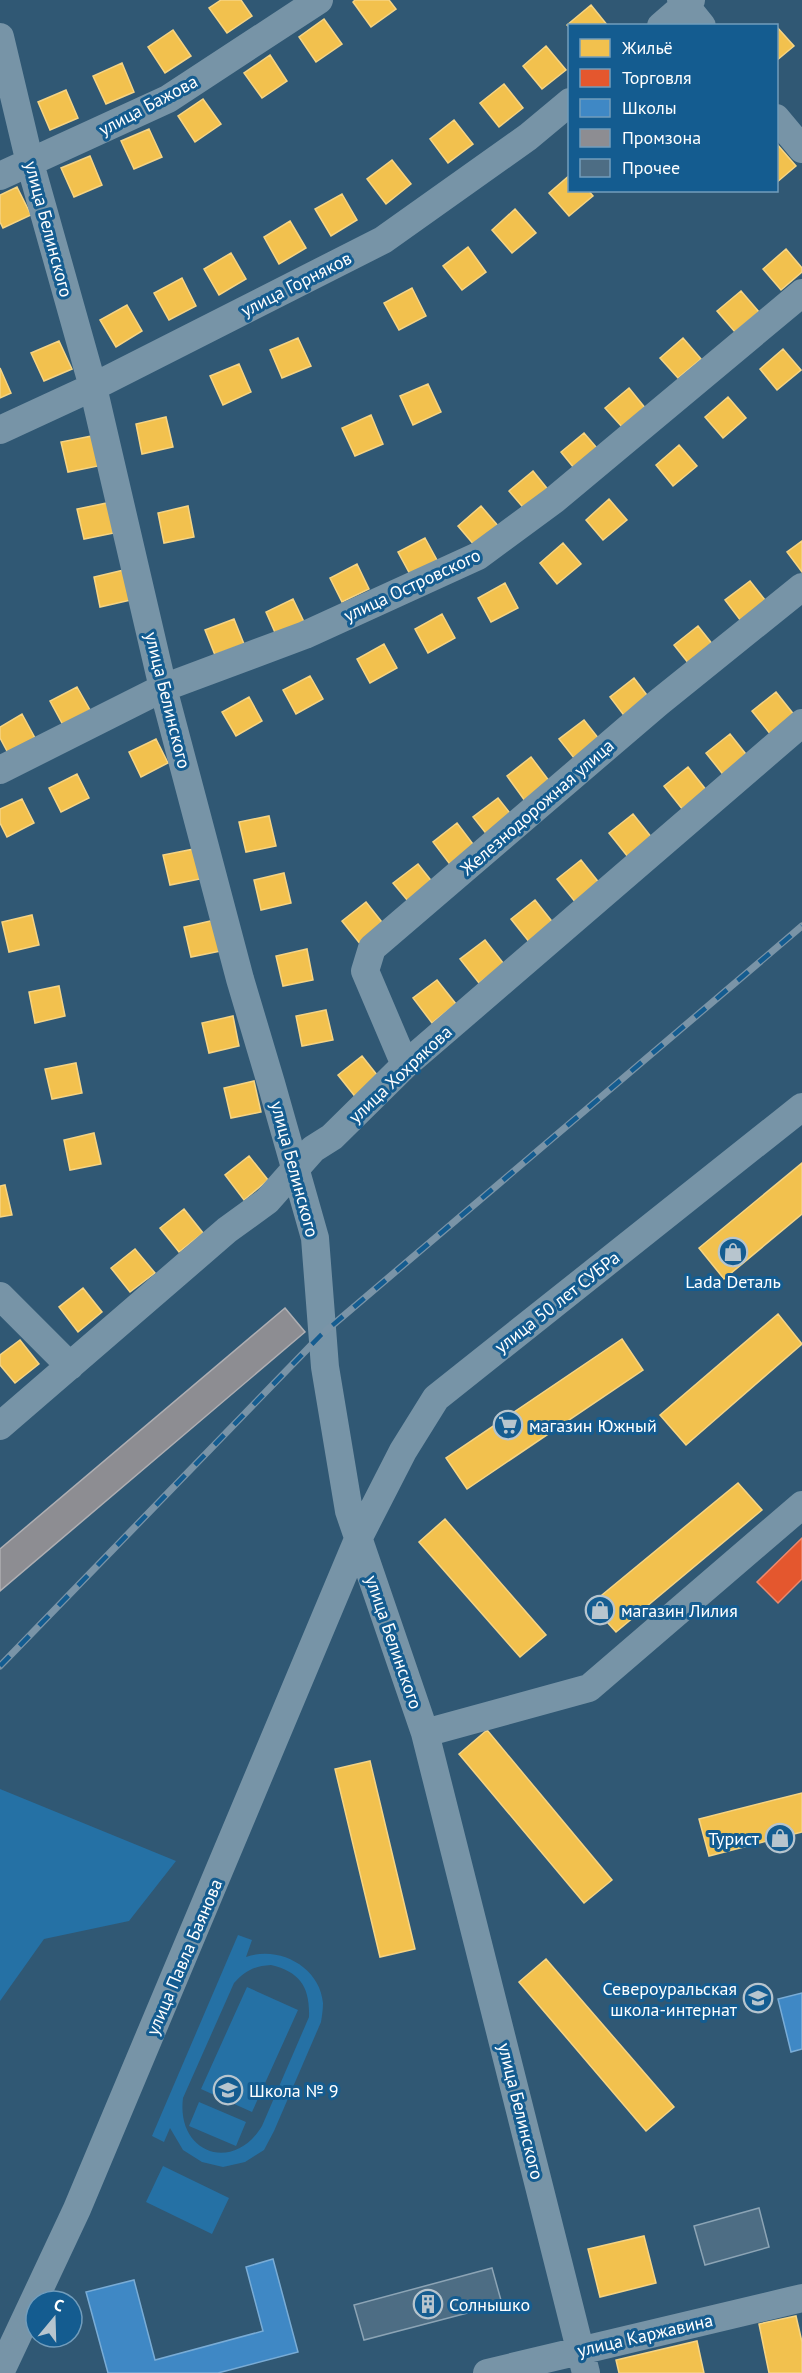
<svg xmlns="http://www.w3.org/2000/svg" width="802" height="2373" font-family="'PT Sans',sans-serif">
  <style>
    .green { fill: #2571a5; fill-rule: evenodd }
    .homes { fill: #f2c14e; stroke: #f6d483; stroke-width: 1.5 }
    .shops { fill: #e4572e; stroke: #ec896d; stroke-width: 1.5 }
    .schools { fill: #3f88c5; stroke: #79acd6; stroke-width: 1.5 }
    .industry { fill: #8d8d92; stroke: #afafb3; stroke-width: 1.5 }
    .building { fill: #4d6d84; stroke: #8ca4b5; stroke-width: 1.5 }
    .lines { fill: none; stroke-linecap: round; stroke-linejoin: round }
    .minor { stroke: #7794a7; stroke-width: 28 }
    .rail-casing { stroke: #7a94a7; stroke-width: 7 }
    .rail { stroke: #145c90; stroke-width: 4.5; stroke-dasharray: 14; stroke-linecap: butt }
    .labels { text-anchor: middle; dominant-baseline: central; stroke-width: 6; stroke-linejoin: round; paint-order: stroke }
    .street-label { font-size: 18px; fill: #fff; stroke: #145c90 }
    .poi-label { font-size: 18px; fill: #fff; stroke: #145c90; text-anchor: start }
  </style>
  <rect width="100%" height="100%" fill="#305874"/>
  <!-- green -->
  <path class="green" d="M0,1789l176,72 -47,60 -85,18 -44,62z
    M238,1935l14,5 -6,17c33,-12 74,10 77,46 0,6 -1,13 -2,19l-47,109 -10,19 -19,12 -22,5 -21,-5 -19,-12 -13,-22 -6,14 -12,-6zM271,1965c29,7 39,22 38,52l-47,109c-29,48 -86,27 -79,-28l51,-115c11,-12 20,-17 37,-18z
    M247,1987l51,23 -46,102 -51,-23z
    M199,2102l47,20 -10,24 -47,-20z
    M163,2166l66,32 -17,36 -66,-32z"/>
  <!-- homes -->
  <path class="homes" d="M221,0h20l11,16 -25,17 -18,-25z
    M355,0h34l7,9 -25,18 -18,-25z
    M591,5l17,21h-38v2l-3,-3z
    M324,19l18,25 -26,18 -17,-25z
    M776,26l18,20 -18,15z
    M173,30l18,26 -26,17 -17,-26z
    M546,46l20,24 -24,19 -19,-23z
    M270,55l17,26 -25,17 -18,-25z
    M122,63l12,29 -28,12 -13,-28z
    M504,84l19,24 -24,19 -19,-24z
    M66,90l12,28 -28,12 -12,-28z
    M203,99l18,25 -26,18 -17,-26z
    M454,120l19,24 -25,19 -18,-24z
    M149,129l13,28 -28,12 -13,-28z
    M776,143l20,23 -20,17z
    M90,156l12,29 -28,12 -13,-29z
    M392,160l19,24 -25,20 -19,-25z
    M570,175v15h18l5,6 -24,20 -20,-23z
    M17,187l14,28 -28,13 -3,-6v-27z
    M342,194l15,26 -26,16 -16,-27z
    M515,209l21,24 -24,20 -20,-23z
    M290,221l16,27 -27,16 -15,-27z
    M468,247l18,25 -24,18 -19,-24z
    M786,249l16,19v4l-21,18 -18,-21z
    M231,253l15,26 -27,16 -15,-26z
    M182,278l14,28 -27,14 -15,-27z
    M412,288l14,28 -27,14 -15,-27z
    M741,291l18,21 -24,20 -18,-21z
    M127,305l15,26 -26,16 -16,-27z
    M298,338l13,28 -29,12 -12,-28z
    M683,338l18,21 -23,19 -18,-20z
    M59,341l13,28 -28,12 -13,-28z
    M783,349l18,21 -24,20 -17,-21z
    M239,364l12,28 -28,13 -13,-29z
    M0,368l11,25 -11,5z
    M428,384l13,28 -28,13 -13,-29z
    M629,388l17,21 -23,19 -18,-20z
    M728,397l18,21 -23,20 -18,-21z
    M371,415l12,29 -28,12 -13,-28z
    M166,417l7,30 -31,7 -6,-30z
    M584,433l18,21 -24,19 -17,-21z
    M92,436l6,30 -30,6 -7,-30z
    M679,445l18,21 -24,20 -17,-21z
    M533,471l17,21 -23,20 -18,-21z
    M609,499l18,21 -24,20 -17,-20z
    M107,503l7,30 -30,6 -7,-30z
    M188,506l6,31 -30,6 -6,-30z
    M481,506l18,21 -24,19 -17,-20z
    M425,538l13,24 -27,14 -13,-24z
    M802,541v31l-15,-20z
    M563,543l18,21 -24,20 -17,-21z
    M357,564l12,25 -27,13 -12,-24z
    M124,570l7,30 -31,7 -6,-30z
    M750,581l19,24 -25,20 -19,-25z
    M505,583l13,25 -27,14 -13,-24z
    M293,599l12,25 -28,13 -11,-25z
    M442,614l13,24 -27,15 -13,-24z
    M234,619l10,25 -29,11 -10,-25z
    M698,626l19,24 -24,19 -19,-24z
    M384,644l13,24 -27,15 -13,-24z
    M310,676l13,23 -27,15 -13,-24z
    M634,678l19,25 -24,19 -19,-25z
    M77,687l13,23 -27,15 -13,-24z
    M776,692l19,24 -24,19 -19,-24z
    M249,697l13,24 -26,15 -14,-24z
    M22,714l13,24 -27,15 -8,-15v-11z
    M584,720l19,24 -25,19 -19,-24z
    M730,734l19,24 -24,19 -19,-24z
    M156,739l12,24 -27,14 -12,-25z
    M531,757l19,25 -25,19 -18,-25z
    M688,767l19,24 -24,19 -19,-24z
    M77,774l12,24 -28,14 -12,-24z
    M498,798l19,24 -25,19 -19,-24z
    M22,799l12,24 -27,14 -7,-14v-14z
    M633,814l19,24 -24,19 -19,-24z
    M269,816l7,30 -30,6 -7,-30z
    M457,823l19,25 -24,19 -19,-25z
    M194,849l6,30 -30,6 -7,-30z
    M581,860l19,24 -24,19 -19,-24z
    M418,864l19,24 -24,19 -20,-24z
    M284,873l7,30 -30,7 -7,-30z
    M535,900l19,24 -24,19 -19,-24z
    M366,902l19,24 -24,19 -19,-24z
    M32,915l7,30 -30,7 -7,-30z
    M215,920l6,31 -30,6 -7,-30z
    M485,940l19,24 -25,19 -19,-24z
    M307,949l6,31 -30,6 -7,-30z
    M437,980l19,24 -24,19 -19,-25z
    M59,986l6,30 -30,7 -6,-31z
    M326,1010l7,30 -31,6 -6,-30z
    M233,1016l6,30 -30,7 -7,-30z
    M362,1056l19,24 -24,19 -19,-24z
    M76,1063l6,30 -30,6 -7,-30z
    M254,1081l7,31 -30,6 -7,-30z
    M94,1133l7,31 -31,6 -6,-30z
    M249,1156l19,24 -24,20 -19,-25z
    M802,1163v51l-78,65 -25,-31z
    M5,1185l7,30 -12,2v-31z
    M184,1209l19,24 -24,19 -19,-24z
    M135,1249l20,24 -25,19 -19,-24z
    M83,1288l19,24 -24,20 -19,-25z
    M778,1314l24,30 -116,101 -26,-30z
    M622,1339l21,31 -176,119 -21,-31z
    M20,1340l19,24 -24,19 -15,-18v-10z
    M738,1483l24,27 -146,122 -25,-28z
    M445,1519l101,116 -26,22 -101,-115z
    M487,1730l125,150 -28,23 -125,-149z
    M370,1761l45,188 -35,8 -45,-188z
    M802,1793v39l-93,24 -10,-37z
    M546,1959l128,148 -28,24 -127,-149z
    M644,2236l12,47 -56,14 -12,-48z
    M796,2316l6,26v31h-33l-10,-49z
    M697,2341l7,32h-85l-3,-13z"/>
  <!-- shops -->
  <path class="shops" d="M802,1538v41l-24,24 -21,-21z"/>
  <!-- schools -->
  <path class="schools" d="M802,1993v56l-11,3 -13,-53z
    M273,2259l25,93 -80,21h-110l-22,-81 48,-12 21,80 108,-29 -17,-64z"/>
  <!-- industry -->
  <path class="industry" d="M285,1308l20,24 -305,259v-42z"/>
  <!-- building -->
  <path class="building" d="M759,2208l10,39 -64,18 -11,-39z
    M492,2268l10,36 -138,36 -10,-35z"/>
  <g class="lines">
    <!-- minor -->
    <path class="minor" d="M681,0l21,26
      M661,26l30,-26
      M0,37l30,126 63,224 70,301 77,291 31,104 44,155 10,129 24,144 76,222 161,640
      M776,118l26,31
      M0,176l168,-77 151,-99
      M0,430l93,-43 290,-147 145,-103 42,-35
      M0,770l163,-82 142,-53 173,-79 76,-56 248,-207
      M405,1065l-40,-94 7,-23 286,-245 144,-116
      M0,1296l70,70
      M0,1426l227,-196 40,-29 46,-52 19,-12 73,-72 397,-342
      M425,1733l164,-45 213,-183
      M0,2373l77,-164 282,-672 44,-86 33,-53 366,-291
      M487,2373l315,-75"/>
    <!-- rail casing -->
    <g class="rail-casing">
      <path id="rail" d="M0,1666l321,-331 481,-409"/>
    </g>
    <!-- rail -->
    <use href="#rail" class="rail"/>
  </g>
  <!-- icons -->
  <defs>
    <g id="shop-ring" transform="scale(1.5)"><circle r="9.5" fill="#145c90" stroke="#b7c5ce" stroke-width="1.5"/><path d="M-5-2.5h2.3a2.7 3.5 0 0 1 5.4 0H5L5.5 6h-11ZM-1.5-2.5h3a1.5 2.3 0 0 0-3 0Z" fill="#b7c5ce"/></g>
    <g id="supermarket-ring" transform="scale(1.5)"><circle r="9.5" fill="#145c90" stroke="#b7c5ce" stroke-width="1.5"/><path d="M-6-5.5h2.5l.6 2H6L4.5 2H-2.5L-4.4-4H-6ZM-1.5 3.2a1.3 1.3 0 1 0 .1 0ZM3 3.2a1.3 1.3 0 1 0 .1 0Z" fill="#b7c5ce"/></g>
    <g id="school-ring" transform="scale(1.5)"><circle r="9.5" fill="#145c90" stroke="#b7c5ce" stroke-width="1.5"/><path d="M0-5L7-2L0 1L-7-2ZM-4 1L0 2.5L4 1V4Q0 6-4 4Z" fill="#b7c5ce"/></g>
    <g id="building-ring" transform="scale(1.5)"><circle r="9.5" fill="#145c90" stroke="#b7c5ce" stroke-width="1.5"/><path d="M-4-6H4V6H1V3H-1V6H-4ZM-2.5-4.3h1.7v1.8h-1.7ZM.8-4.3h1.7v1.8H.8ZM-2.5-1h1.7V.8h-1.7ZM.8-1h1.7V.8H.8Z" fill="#b7c5ce"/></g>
  </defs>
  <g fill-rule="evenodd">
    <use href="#shop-ring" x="733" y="1252"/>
    <use href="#supermarket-ring" x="508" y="1425"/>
    <use href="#shop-ring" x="600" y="1610"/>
    <use href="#shop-ring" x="780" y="1838"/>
    <use href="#school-ring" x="758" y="1998"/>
    <use href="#school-ring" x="228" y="2090"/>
    <use href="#building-ring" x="428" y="2304"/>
  </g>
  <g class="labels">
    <!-- street labels -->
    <g class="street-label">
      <text transform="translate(148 105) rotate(-28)">улица Бажова</text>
      <text transform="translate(49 229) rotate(75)">улица Белинского</text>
      <text transform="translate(296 284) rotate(-27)">улица Горняков</text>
      <text transform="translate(412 585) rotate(-25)">улица Островского</text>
      <text transform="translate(168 700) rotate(76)">улица Белинского</text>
      <text transform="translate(537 807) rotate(-41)">Железнодорожная улица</text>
      <text transform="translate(400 1074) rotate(-43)">улица Хохрякова</text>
      <text transform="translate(295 1169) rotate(75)">улица Белинского</text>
      <text transform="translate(557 1302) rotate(-38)">улица 50 лет СУБРа</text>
      <text transform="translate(394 1642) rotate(71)">улица Белинского</text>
      <text transform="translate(184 1957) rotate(-67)">улица Павла Баянова</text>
      <text transform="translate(521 2111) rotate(76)">улица Белинского</text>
      <text transform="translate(645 2335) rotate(-13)">улица Каржавина</text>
    </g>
    <!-- poi labels -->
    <g class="poi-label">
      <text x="733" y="1281" text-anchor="middle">Lada Dеталь</text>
      <text x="529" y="1425">магазин Южный</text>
      <text x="621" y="1610">магазин Лилия</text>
      <text x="759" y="1838" text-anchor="end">Турист</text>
      <text x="737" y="1988" text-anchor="end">Североуральская<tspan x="737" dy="21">школа-интернат</tspan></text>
      <text x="249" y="2090">Школа № 9</text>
      <text x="449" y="2304">Солнышко</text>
    </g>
  </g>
  <!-- legend -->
  <rect x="568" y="24" width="210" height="168" fill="#145c90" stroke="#729dbc" stroke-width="1.5"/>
  <rect x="580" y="39" width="30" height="18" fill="#f2c14e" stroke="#729dbc" stroke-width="1.5"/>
  <text x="622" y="54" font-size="18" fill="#ffffff">Жильё</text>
  <rect x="580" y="69" width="30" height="18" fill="#e4572e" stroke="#729dbc" stroke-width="1.5"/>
  <text x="622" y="84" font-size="18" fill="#ffffff">Торговля</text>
  <rect x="580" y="99" width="30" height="18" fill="#3f88c5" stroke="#729dbc" stroke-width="1.5"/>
  <text x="622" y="114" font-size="18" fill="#ffffff">Школы</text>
  <rect x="580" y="129" width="30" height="18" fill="#8d8d92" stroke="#729dbc" stroke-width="1.5"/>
  <text x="622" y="144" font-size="18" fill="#ffffff">Промзона</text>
  <rect x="580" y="159" width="30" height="18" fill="#4d6d84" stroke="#729dbc" stroke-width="1.5"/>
  <text x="622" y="174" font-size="18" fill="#ffffff">Прочее</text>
  <!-- north arrow -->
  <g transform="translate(54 2319) rotate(19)"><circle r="28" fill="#145c90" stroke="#729dbc" stroke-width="1.5"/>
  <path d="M0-4.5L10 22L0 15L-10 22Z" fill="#b7c5ce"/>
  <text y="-9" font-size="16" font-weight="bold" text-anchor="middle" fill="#ffffff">С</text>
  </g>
</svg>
